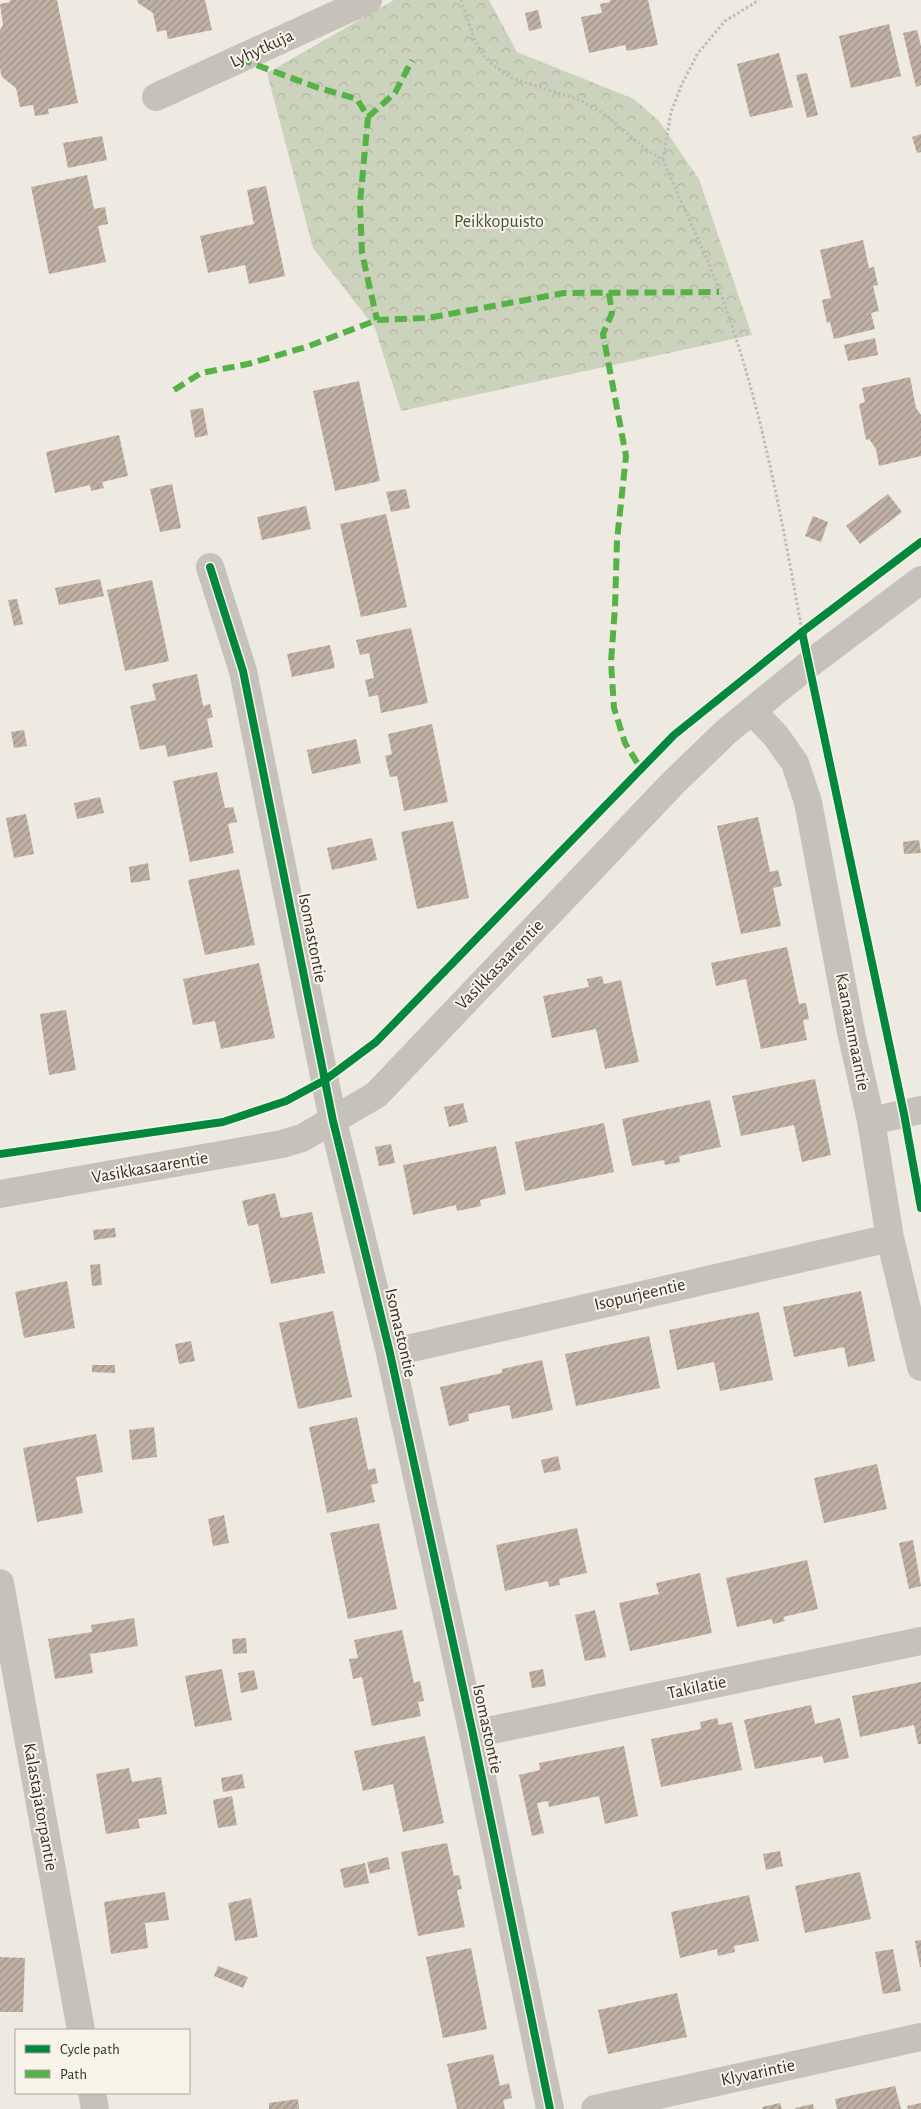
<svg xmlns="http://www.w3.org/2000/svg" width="921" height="2109" font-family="'Alegreya Sans',sans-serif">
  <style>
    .park { fill: url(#park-crowns) }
    .building { fill: url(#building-hatch) }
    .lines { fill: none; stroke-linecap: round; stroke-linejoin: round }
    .path { stroke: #bfbab3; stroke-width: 3; stroke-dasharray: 2.5 2.5; stroke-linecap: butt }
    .minor { stroke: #c6c2bb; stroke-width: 28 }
    .quiet { stroke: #56b246; stroke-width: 6; stroke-dasharray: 12 6; stroke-linecap: butt }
    .cycleway-casing { stroke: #f9f4ea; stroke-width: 11 }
    .cycleway { stroke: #00873e; stroke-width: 8 }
    .labels { text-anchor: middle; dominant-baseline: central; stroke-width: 4; stroke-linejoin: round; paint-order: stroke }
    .street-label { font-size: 18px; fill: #373029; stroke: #f9f4ea }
    .park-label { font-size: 18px; fill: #41552e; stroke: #f9f4ea }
  </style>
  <defs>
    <pattern id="park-crowns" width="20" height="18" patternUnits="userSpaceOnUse" patternTransform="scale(1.25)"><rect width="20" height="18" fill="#ccd3bd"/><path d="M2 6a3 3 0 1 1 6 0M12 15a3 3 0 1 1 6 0" fill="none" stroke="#b0b5a2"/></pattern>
    <pattern id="building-hatch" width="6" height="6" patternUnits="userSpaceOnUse" patternTransform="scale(1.25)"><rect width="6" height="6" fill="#c0b1a4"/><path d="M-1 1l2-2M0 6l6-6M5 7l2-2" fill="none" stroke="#9d9086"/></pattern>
  </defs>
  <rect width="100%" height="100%" fill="#eeeae2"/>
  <!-- park -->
  <path class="park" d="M394,0h95l28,52 117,47 25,22 40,58 53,156 -351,76 -26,-83 -62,-80 -46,-175z"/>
  <!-- building -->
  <path class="building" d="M10,0h47l21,103 -30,6 1,5 -14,2 -2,-11 -13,2 -4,-19 -14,-11 -2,-8v-39l3,-5 -3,-21 10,-2z
    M137,0h68l7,30 -44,9 -2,-9 -9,2 -4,-19 -15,-10z
    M610,0h38l10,45 -31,6 -2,-6 -36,8 -8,-36 21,-4 -2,-9 10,-2z
    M538,10l4,18 -13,3 -4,-18z
    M889,24l12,52 -50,12 -12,-52z
    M917,30l4,16v39l-5,2 -13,-54z
    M779,53l14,54 -43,10 -13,-53z
    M807,73l11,42 -11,3 -11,-43z
    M921,134v18l-4,1 -5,-16z
    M102,136l5,24 -39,8 -5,-25z
    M87,175l7,34 11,-2 3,17 -10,2 8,36 -57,12 -18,-87z
    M266,186l19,90 -36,8 -4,-19 -37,8 -8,-37 54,-12 -7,-34z
    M863,240l6,28 5,-1 4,18 -5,1 6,25 -8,2 4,16 -41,10 -4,-17 -3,1 -5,-23 9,-2 -11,-48z
    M875,338l3,17 -30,6 -4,-16z
    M910,377l6,31 5,7v41l-42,10 -3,-17 -7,-10 -3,1 -7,-36 6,-2 -3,-14z
    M359,381l21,100 -45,10 -22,-100z
    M203,408l5,27 -13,3 -5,-28z
    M119,435l9,41 -26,6 2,6 -13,3 -1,-6 -35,8 -9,-41z
    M172,484l9,44 -21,4 -10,-43z
    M406,489l4,19 -19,4 -5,-20z
    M888,494l14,18 -42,32 -14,-18z
    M306,506l5,23 -49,11 -5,-23z
    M386,514l21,93 -46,10 -21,-93z
    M813,516l15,6 -7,20 -16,-6z
    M100,579l4,17 -45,9 -4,-17z
    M152,580l17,81 -44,10 -18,-81z
    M17,599l6,25 -9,2 -6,-26z
    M411,628l17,75 -47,10 -3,-18 -9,2 -4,-17 9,-2 -5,-25 -9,2 -4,-15z
    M330,645l5,23 -43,9 -5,-23z
    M197,674l6,32 7,-2 3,13 -6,2 6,28 -45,10 -3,-12 -25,5 -10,-44 26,-6 -4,-16z
    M432,724l16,78 -44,9 -7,-35 -7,1 -5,-21 7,-2 -4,-20z
    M24,730l3,16 -13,2 -3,-16z
    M356,739l5,24 -49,11 -5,-24z
    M217,772l8,36 8,-1 4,15 -9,2 6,29 -44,9 -17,-81z
    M100,797l4,16 -27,6 -3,-16z
    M26,814l8,40 -20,4 -8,-40z
    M758,817l12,55 8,-2 4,16 -9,2 8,38 -40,8 -24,-108z
    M453,821l16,77 -52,11 -16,-77z
    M372,838l5,22 -45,10 -5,-22z
    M919,840l2,13 -17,1 -1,-12z
    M148,863l2,17 -19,3 -2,-16z
    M239,869l16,76 -50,10 -17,-75z
    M787,947l12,57 7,-1 3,16 -6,1 4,20 -46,9 -15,-70 -30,7 -5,-23z
    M259,963l16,75 -54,11 -6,-28 -22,4 -10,-46z
    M602,976l2,8 17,-4 18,82 -34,7 -9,-40 -44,9 -9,-42 46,-9 -2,-8z
    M66,1010l10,60 -27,5 -9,-61z
    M815,1079l16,76 -29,7 -8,-37 -53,11 -9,-40z
    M710,1100l11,47 -42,9 1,6 -15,3 -1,-5 -32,6 -10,-47z
    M463,1103l5,19 -19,5 -5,-20z
    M604,1123l10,49 -89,19 -10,-49z
    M391,1144l4,19 -16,3 -4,-19z
    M496,1146l10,48 -26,6 1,6 -24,5 -1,-6 -43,10 -10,-50z
    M275,1193l6,25 31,-6 13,61 -54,11 -13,-60 -10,2 -6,-25z
    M115,1228l1,9 -22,3 -1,-10z
    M100,1264l2,21 -10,1 -2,-21z
    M67,1281l8,47 -51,10 -9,-46z
    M861,1291l14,70 -27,6 -4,-20 -50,10 -11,-50z
    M333,1311l19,86 -54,12 -19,-86z
    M759,1312l14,68 -53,11 -6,-29 -37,8 -8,-40z
    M649,1336l11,52 -84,18 -11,-52z
    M191,1341l4,20 -16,3 -4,-20z
    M542,1360l11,50 -41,9 -3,-14 -41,9 1,7 -20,5 -9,-39 62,-14v-4z
    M92,1365h23v8l-23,-1z
    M357,1417l11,53 7,-2 3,15 -7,2 4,17 -48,11 -18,-86z
    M154,1427l3,30 -25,3 -3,-30z
    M96,1434l7,38 -27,5 7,36 -46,9 -14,-74z
    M558,1456l3,14 -17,3 -3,-13z
    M877,1464l10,45 -63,14 -10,-45z
    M224,1515l5,28 -16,3 -5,-27z
    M379,1523l18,86 -49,10 -18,-86z
    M577,1528l10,45 -28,6 1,6 -11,2 -1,-6 -43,10 -9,-46z
    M913,1540l8,46 -12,3 -10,-46z
    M807,1560l11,49 -35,8 2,4 -12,3 -1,-5 -35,8 -11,-49z
    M700,1573l12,60 -82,18 -11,-48 40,-9 -3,-11z
    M595,1610l11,47 -21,4 -10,-46z
    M134,1618l4,28 -48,8 3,19 -38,6 -7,-40 44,-7 -1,-7z
    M402,1630l12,53 6,-2 4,20 -6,1 3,14 -49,10 -10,-49 -9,2 -4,-20 9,-1 -4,-18z
    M246,1638l1,15 -14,1 -1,-15z
    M222,1669l10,51 -37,7 -10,-51z
    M543,1669l3,17 -14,2 -3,-16z
    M254,1670l4,19 -17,4 -3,-20z
    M921,1682v62h-3l-4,-19 -54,12 -8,-41z
    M811,1705l4,19 25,-6 9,40 -25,5 -2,-7 -67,13 -11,-49z
    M717,1718l2,7 13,-3 10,48 -81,17 -10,-48 50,-10 -1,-7z
    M425,1736l19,87 -41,9 -10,-48 -30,7 -9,-40z
    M624,1746l14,70 -33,8 -6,-28 -50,11 -1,-6 -11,2 7,30 -12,3 -13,-61 21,-5 -1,-7z
    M129,1768l3,14 29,-5 6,37 -29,5 2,9 -34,6 -10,-60z
    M242,1774l3,14 -22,4 -2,-14z
    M232,1796l5,29 -19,3 -5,-28z
    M447,1843l7,33 5,-1 3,14 -5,1 8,37 -47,9 -17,-84z
    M780,1851l3,15 -17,4 -3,-16z
    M388,1857l2,12 -20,5 -3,-12z
    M365,1863l4,20 -25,5 -4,-19z
    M860,1872l11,47 -66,14 -10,-47z
    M165,1892l4,28 -24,3 3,25 -37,6 -7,-52z
    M749,1895l10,46 -25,5 1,6 -17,4 -1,-7 -37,9 -9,-46z
    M251,1898l7,39 -23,4 -7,-38z
    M921,1940v27h-1l-5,-26z
    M471,1948l16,81 -44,9 -17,-81z
    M893,1949l8,42 -18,3 -8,-42z
    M0,1957l25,1 -2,54h-23z
    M218,1966l30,11 -5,11 -29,-12z
    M677,1993l10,44 -79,17 -10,-44z
    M493,2054l7,32 9,-3 3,15 -9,2 2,9h-48l-10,-45z
    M895,2086l6,23h-64l-2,-10z
    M298,2099l1,10h-30v-6z
    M780,2103l2,6h-19l-1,-2z
    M921,2103v6h-13l-1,-3z
    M813,2104l1,5h-19v-1z"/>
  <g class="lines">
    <!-- path -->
    <path class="path" d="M461,0l14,41 9,15 12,11 16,11 68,22 27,16 37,32 19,12c22,52 48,103 66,157 35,102 54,208 73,314
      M663,160l8,-48 11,-28 16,-31 27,-32 34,-21"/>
    <!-- minor -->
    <path class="minor" d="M156,97l212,-97
      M210,567l33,104 90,450 57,232 83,381 77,375
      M752,711l24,25 19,27 13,39 43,230 20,89 19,117 31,129
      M871,1121l50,-11
      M0,1194l282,-50 20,-6 74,-43 297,-312 54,-52 81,-66 113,-85
      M390,1353l500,-115
      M0,1583l81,447
      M473,1734l448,-93
      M92,2093l3,16
      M595,2109l326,-72"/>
    <!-- quiet -->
    <path class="quiet" d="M240,59l76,28 41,12 11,18 -8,86 2,50 15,67
      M368,117l27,-24 17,-33
      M609,293l3,20 -9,21 23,122 -9,84 -2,67 -4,55 3,46 11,35 16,26
      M174,390l27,-17 47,-9 61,-18 68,-26 51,-2 136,-25 155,-1"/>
    <!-- cycleway casing -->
    <g class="cycleway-casing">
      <path id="cycleway" d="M210,567l33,104 90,450 57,232 83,381 77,375
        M802,632l102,482 17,94
        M0,1154l223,-32 63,-21 39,-21 51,-38 298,-307 128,-103 119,-90"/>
    </g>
    <!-- cycleway -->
    <use href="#cycleway" class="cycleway"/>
  </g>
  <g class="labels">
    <!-- street labels -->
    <g class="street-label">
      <text transform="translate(262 49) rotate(-25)">Lyhytkuja</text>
      <text transform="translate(312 938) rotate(79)">Isomastontie</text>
      <text transform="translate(500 965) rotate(-46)">Vasikkasaarentie</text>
      <text transform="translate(852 1032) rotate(79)">Kaanaanmaantie</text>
      <text transform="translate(150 1168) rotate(-10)">Vasikkasaarentie</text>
      <text transform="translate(640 1295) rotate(-13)">Isopurjeentie</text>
      <text transform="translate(400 1333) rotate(77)">Isomastontie</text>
      <text transform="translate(697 1688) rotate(-12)">Takilatie</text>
      <text transform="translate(487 1729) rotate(78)">Isomastontie</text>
      <text transform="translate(40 1807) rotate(80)">Kalastajatorpantie</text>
      <text transform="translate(758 2073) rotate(-12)">Klyvarintie</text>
    </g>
    <!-- park labels -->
    <g class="park-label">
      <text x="499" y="222">Peikkopuisto</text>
    </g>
  </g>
  <!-- legend -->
  <rect x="15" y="2029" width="175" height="65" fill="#f9f4ea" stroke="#aba69d"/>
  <rect x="25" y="2045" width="25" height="8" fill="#00873e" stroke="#aba69d"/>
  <text x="60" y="2054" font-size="15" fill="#373029">Cycle path</text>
  <rect x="25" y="2070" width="25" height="8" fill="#56b246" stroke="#aba69d"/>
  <text x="60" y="2079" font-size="15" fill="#373029">Path</text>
</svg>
